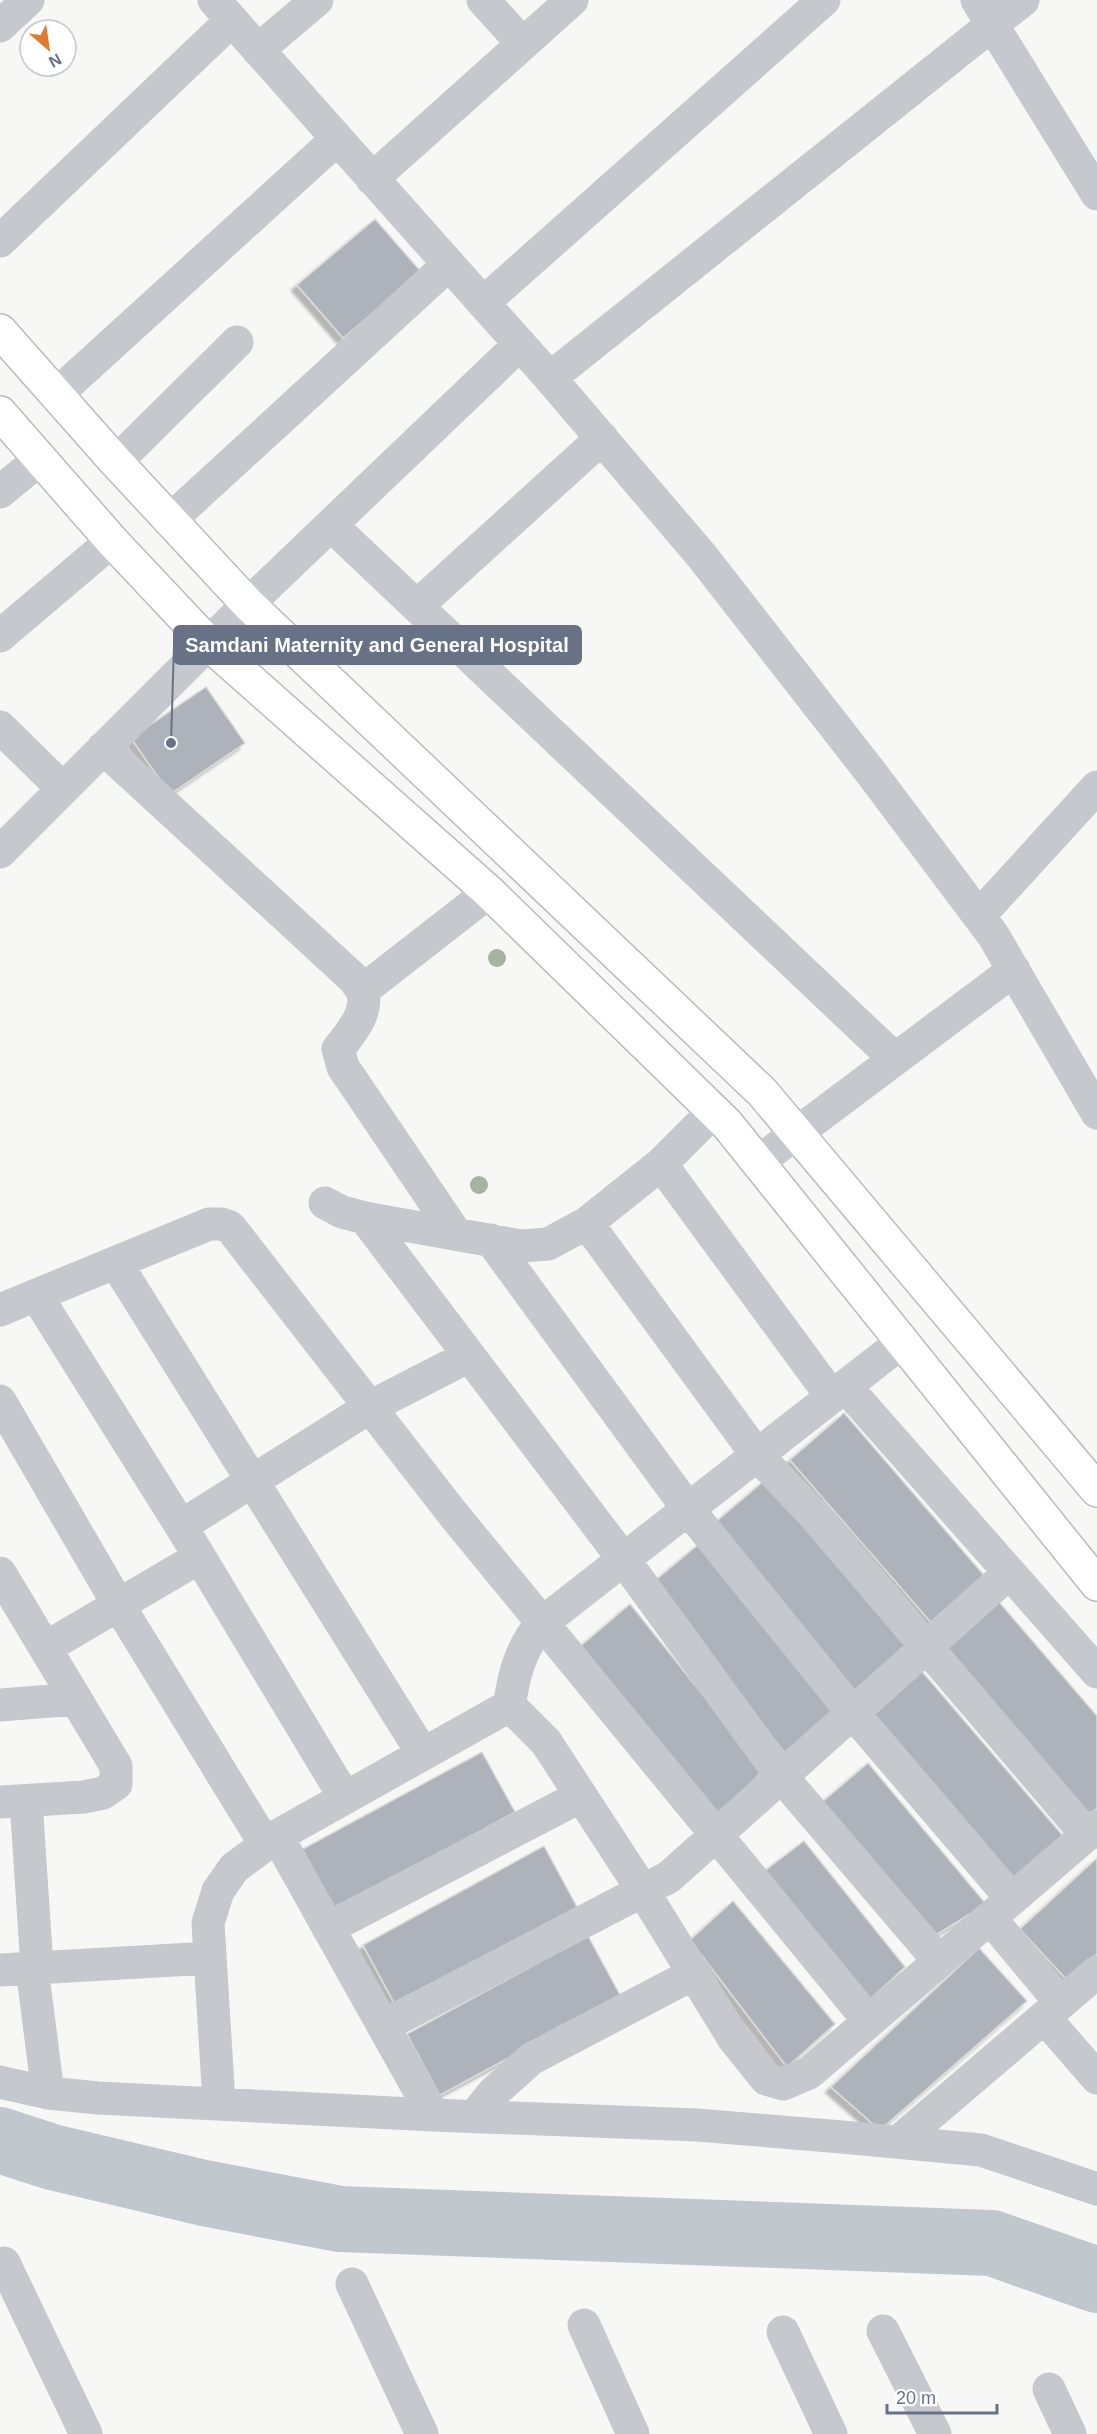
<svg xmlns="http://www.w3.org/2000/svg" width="1097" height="2434" font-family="Helvetica,sans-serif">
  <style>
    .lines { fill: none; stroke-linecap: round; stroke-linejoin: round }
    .river { stroke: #c0c8ce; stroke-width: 66 }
    .building { fill: #aeb3bb; stroke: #d9d9d7; stroke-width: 1.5; filter: url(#shadow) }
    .major-casing { stroke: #b8bbc0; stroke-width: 36 }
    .minor { stroke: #c5c8cc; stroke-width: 33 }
    .major { stroke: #fff; stroke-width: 33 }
    .tree { fill: #a5b2a4 }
    .leader { fill: none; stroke: #677286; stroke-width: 2 }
    .callout-dot { fill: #677286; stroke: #fff; stroke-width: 2 }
    .callout { fill: #677286; stroke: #677286; stroke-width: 2 }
    .callout-label { font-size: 20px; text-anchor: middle; font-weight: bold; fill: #fff }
  </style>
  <defs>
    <filter id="shadow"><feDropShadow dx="-5.5" dy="5.5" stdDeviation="1.5" flood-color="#0004"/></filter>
  </defs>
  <rect width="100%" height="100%" fill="#f7f8f5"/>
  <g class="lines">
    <!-- river -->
    <path class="river" d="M0,2140l52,17 152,36 136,26 652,24 105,37"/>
  </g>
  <!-- building -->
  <path class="building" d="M375,219l46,53 -78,66 -46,-53z
    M206,687l39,56 -75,51 -39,-56z
    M844,1413l144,167 -53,47 -145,-167z
    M765,1480l143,167 -54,46 -143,-167z
    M699,1544l143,166 -54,47 -136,-174z
    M999,1602l98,114v92l-8,7 -144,-166z
    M630,1604l133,166 -43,47 -144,-167z
    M919,1668l144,168 -54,46 -144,-167z
    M482,1752l33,60 -181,99 -33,-61z
    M868,1763l118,141 -55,34 -117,-129z
    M804,1841l101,126 -41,38 -105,-130z
    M544,1846l33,61 -181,99 -33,-61z
    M1097,1858v96l-29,27 -48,-52z
    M733,1901l102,123 -48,43 -97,-127z
    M588,1936l33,61 -181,98 -33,-61z
    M979,1948l48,53 -147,129 -49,-43z"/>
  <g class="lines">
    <!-- major casing -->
    <g class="major-casing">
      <path id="major" d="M0,331l116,131 132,142 514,488 335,398
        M0,413l112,128 97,103 280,248 238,232 370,460"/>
    </g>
    <!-- minor -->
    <path class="minor" d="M214,0l336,378 151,177 171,219 121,161 104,178
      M483,0l40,44
      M977,0l120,194
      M0,26l28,-26
      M258,50l59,-50
      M372,179l200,-179
      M0,241l232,-221
      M483,303l341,-303
      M550,378l473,-378
      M57,394l280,-255
      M116,462l121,-120
      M0,492l40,-33
      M169,521l280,-257
      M331,525l564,534
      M417,606l185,-168
      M0,636l112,-95
      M0,727l62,61
      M103,748l250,230c3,4 7,9 9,13 8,20 -12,43 -24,58l5,18 113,167
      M0,852l248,-248 272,-260
      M979,916l118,-129
      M362,991l127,-99
      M758,1162l256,-192
      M661,1164l171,233
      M325,1203l17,9 23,6 156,28 27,-2 39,-21 74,-59 53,-53
      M365,1218l259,342 158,217 157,184
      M587,1223l170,232 57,60 273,320
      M491,1240l197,269 165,204 159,186
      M116,1263l307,491
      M36,1295l145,231 164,272
      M0,1310l209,-86h12l9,3 223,287 416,507
      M845,1386l252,286
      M0,1401l118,203 147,240
      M181,1526l189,-119 99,-51
      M0,1573l116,193v18l-13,9 -19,4 -84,5
      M45,1648l155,-91
      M0,1705l76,-6
      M509,1709c4,-32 11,-61 33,-86l360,-281
      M26,1801l11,166
      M277,1836l156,279
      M990,1918l71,85
      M328,1928l253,-132
      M32,1968l16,125
      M0,1970l210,-12
      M1044,2017l53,61
      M383,2026l286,-149 340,-304
      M0,2082l48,11 50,5 335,17 264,10 145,12 139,13 116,39
      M219,2103l-11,-180 10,-32 16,-23 43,-32 223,-125 9,-2 7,3 30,30 97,149 91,148 32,40 17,5 26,-11 288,-247
      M474,2117l19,-24 38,-34 164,-86
      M898,2142l199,-170
      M4,2263l82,171
      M352,2284l70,150
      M584,2325l49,109
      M883,2331l52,103
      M783,2332l48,102
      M1049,2389l21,45"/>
    <!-- major -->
    <use href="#major" class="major"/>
  </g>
  <!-- trees -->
  <g class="tree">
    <circle cx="497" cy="958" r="9"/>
    <circle cx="479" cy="1185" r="9"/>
  </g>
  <!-- callouts -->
  <path class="leader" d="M171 743L174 645"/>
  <circle class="callout-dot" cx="171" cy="743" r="6"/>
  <rect class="callout" x="174" y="626" width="407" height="38" rx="6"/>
  <g class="callout-label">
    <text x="377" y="652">Samdani Maternity and General Hospital</text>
  </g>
  <!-- north arrow -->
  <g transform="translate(48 48) rotate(151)"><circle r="28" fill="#ffffff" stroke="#c2c7cf" stroke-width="1.5"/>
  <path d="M0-4.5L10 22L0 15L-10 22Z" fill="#e17b2c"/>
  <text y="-9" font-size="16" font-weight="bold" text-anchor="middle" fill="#677286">N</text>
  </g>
  <!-- scale -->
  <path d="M887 2404v9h110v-9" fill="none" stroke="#677286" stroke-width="3"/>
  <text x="896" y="2404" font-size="18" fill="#677286" stroke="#ffffff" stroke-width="4.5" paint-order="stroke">20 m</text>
</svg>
